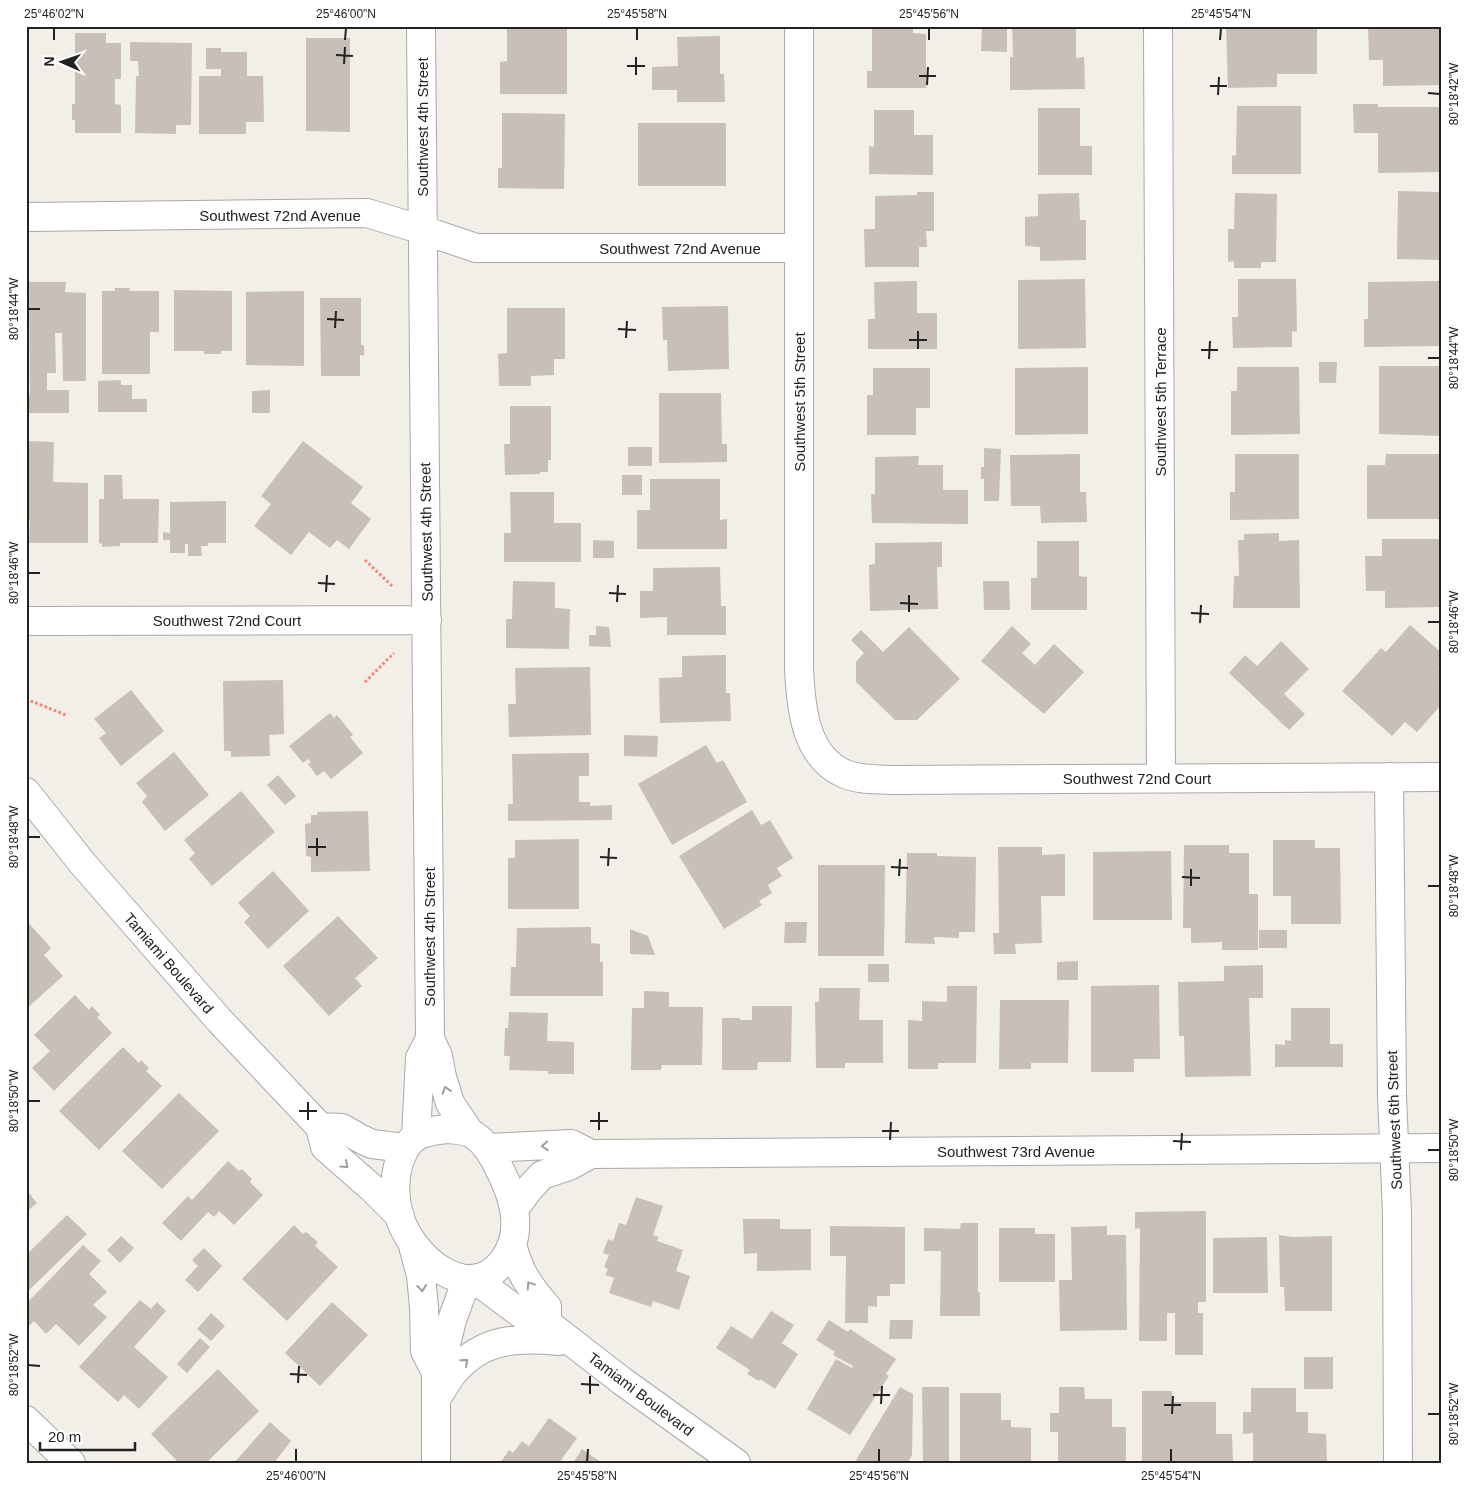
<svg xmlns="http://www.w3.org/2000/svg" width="1468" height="1489" font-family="Arial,sans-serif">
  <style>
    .building { fill: #c7bfb8 }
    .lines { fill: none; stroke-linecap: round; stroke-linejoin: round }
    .minor-casing { stroke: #a9a9a9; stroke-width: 30 }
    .path { stroke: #fa8072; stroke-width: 3; stroke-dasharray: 2.5 2.5; stroke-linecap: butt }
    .minor { stroke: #fff; stroke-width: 28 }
    .oneway { stroke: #9c9c9c }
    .ticks { fill: none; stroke: #222; stroke-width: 2 }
    .labels { text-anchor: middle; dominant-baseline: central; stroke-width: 4; stroke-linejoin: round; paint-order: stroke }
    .street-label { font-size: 15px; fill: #222; stroke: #fff }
    .neatline { fill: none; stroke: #222; stroke-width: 2 }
    .ticks-label { font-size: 12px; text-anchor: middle; fill: #222 }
  </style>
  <rect width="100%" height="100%" fill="#f2efe9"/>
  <!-- building -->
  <path class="building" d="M872,26h41v7l13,1v54h-59v-17h5z
    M982,26h25v26l-26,-1z
    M1012,26h64v32l8,-1 1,32 -75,1v-33h3z
    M1226,26h91v48h-40v13l-49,1z
    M1368,26h74v59l-59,1v-26h-14z
    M507,27h60v67h-67v-32l7,-1z
    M75,33h31v10h15v36h-6v25l6,1v28h-46v-13h-3v-16h3z
    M720,36v38h4l1,28h-48v-12h-25v-23l26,-1 -1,-29z
    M306,38h44v94l-44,-1z
    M130,42l62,1 -1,82h-15v9l-41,-1 1,-57h3l-1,-15h-8z
    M206,48h15v4h26v24h16l1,46h-18v12h-47v-58h22v-7h-15z
    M1353,104h25v3h64v65l-64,1v-40h-24z
    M1237,106h64v68h-69v-18l4,-1z
    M1038,108h42v38h12v29h-54z
    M874,110h40v25h19v40l-64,-1v-28l5,1z
    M502,113l63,1 -1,75 -66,-1v-20h4z
    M638,123h88v63h-88z
    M1398,191l42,1 2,68 -45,-1z
    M917,192h17v39h-8l1,16h-8v20h-54l-1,-38h11v-33l42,-1z
    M1079,193l1,27h6v40l-46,1v-14l-15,-1v-29l13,-1v-22z
    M1235,193l42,1 -1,68h-15v6h-27v-7l-6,1v-33h6z
    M1085,279l1,69 -68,1v-69z
    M1238,279h58l1,53 -5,-1v16l-59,1 -1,-31h6z
    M917,281v32h20v36h-69v-30h7l-1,-37z
    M1442,281v65l-78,1v-28h4v-37z
    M29,282h37l-1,10 21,1v88h-23l-1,-48h-7l1,40h-9v17h22v23h-43v-18h4z
    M115,288h15l-1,3h30v41h-9v42h-48v-83h13z
    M174,290l58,1v60h-11v3h-17v-3h-30z
    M304,291v75l-58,-1v-73z
    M320,298h41v47h3v11l-4,-1v21h-39z
    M728,306l1,63 -61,2 -1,-31h-4l-1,-33z
    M507,308h58v51h-11v16l-23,1v10h-32l-1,-32 9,-1z
    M1319,362h18l-1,21h-17z
    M1379,366h63v70l-63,-2z
    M1088,367v67l-73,1v-67z
    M1237,367h62l1,67 -69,1v-44h6z
    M873,368h57v40h-14v27h-49v-40h6z
    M121,380v5h11v14h15v13h-49v-31z
    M270,390v23h-18v-22z
    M659,393h62l1,51h5v18l-68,1z
    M510,406h41v54h-3v12h-8v2l-35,1 -1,-31h6z
    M26,441l28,1 -1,40 35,1v60h-59l1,-23h-4z
    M303,441l60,46 -12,16 20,16 -22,30 -12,-9 -7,8 -21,-16 -18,23 -37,-29 17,-22 -10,-8z
    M628,447h24v19h-24z
    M984,448l17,1 -2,52h-15v-22h-3v-12h3z
    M1080,454v38h6l1,30 -46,1 -1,-17h-29l-1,-51z
    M1235,454h64v65l-69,1v-28h5z
    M1386,454h56v65h-75v-54h18z
    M919,456l-1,9h25v25h25v34l-96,-1 -1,-29h4v-37z
    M104,475h18l1,24h36l-1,44h-38v3l-18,1v-4l-3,1v-45h5z
    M622,475h20v20h-20z
    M650,479h70v41l7,-1v30h-90v-39h13z
    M510,492h44v31h27v39h-77v-29h7z
    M226,501v42h-18v3h-7l1,10h-14v-12h-3v9h-15v-13h-7v-8l7,1v-31z
    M1279,533v8l20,-1 1,68h-67l1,-32h5l-1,-36h6v-6z
    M1382,539h60v68l-57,1v-17h-19l-1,-35h17z
    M593,540l21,1v17h-21z
    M1037,541h42v35l8,1v33h-56v-32h6z
    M942,542v25h-5l1,42 -68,2 -1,-46 6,-1v-21z
    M720,567l1,39h5v29h-59v-18l-27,1v-27h13v-23z
    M513,581l42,1v26l15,1 -1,40 -63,-1v-29h6z
    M983,581h26l1,29h-26z
    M1410,625l32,28v11l-4,4 4,3v13l-4,4 4,3v13l-25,28 -12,-10 -13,14 -50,-45 39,-43 5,4z
    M596,626l13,1 2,20 -22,-1v-11h7z
    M1012,626l19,18 -9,9 13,12 19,-21 30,28 -40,42 -63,-53z
    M909,627l51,52 -43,41h-22l-39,-38v-20l8,-9 -13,-13 10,-10 22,22z
    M1281,641l28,28 -25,25 21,20 -16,16 -60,-57 16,-18 12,11z
    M726,655v38h4l1,28 -71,2 -1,-45 23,-1v-21z
    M590,667l1,68 -82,2 -1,-33h8l-1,-36z
    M283,680l1,54 -15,1 1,21 -39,1v-6h-7l-1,-70z
    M131,690l33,41 -43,35 -22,-28 7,-5 -12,-14z
    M330,713l4,5 3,-3 16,20 -3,2 13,16 -32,26 -7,-8 -7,5 -9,-12 3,-2 -3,-3 -5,4 -14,-17z
    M624,735l34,1 -1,21 -33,-1z
    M706,745l11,18 6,-3 24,42 -75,43 -34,-61z
    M174,752l35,43 -44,36 -23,-29 5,-6 -11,-13z
    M589,753v23h-10v26h11v4l22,-1v15l-104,1v-17h5l-1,-50z
    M278,775l18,21 -11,9 -18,-20z
    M241,791l34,41 -63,54 -23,-27 6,-6 -11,-13z
    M752,810l9,15 9,-5 23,38 -16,10 5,8 -14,9 4,8 -13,8 3,4 -38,24 -45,-73z
    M368,811l2,60 -59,1v-15l-5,-1 -1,-32 6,-1v-8h6v-3z
    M579,839v70h-71v-51h7v-18z
    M1273,840h42v8h25l1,76h-50v-28h-18z
    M1184,845h45v8h20v41h9v56h-36v-8l-31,1v-15h-8z
    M998,847h44v8l23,-1v42h-24l1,47 -27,1 1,10h-22l-1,-21h6z
    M1171,851l1,69h-79v-68z
    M907,853h30v3l39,1 -1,75h-16v6l-25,-1 1,7 -30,-1z
    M818,865h67l-1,91h-66z
    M273,871l36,40 -41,38 -24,-27 6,-6 -12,-13z
    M338,916l40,42 -23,20 7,8 -33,30 -46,-50z
    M26,920l25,28 -7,7 19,21 -37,33z
    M785,922h22l-1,21h-22z
    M591,927v16l9,1v18h3v34h-93l1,-29h5l1,-39z
    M630,929l18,7 7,19 -25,-1z
    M1259,930h28v18h-28z
    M1078,961v19h-21v-18z
    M868,964h21v18h-21z
    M1263,965v33h-14l2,78 -66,1 -1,-41h-5l-1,-54 46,-1v-15z
    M1159,985l1,74h-26v13h-43v-86z
    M947,986h30l-1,77h-38v6h-30v-49l14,1v-20l25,1z
    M819,988h41l-1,32h24v43h-38v5h-29l-1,-66h4z
    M644,991l25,1v15h34l-1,58h-40l-1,5h-30l1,-62h12z
    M75,995l14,15 3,-4 8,9 -3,2 15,16 -58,58 -22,-23 18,-17 -16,-16z
    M1000,1000h69l-1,63h-37v6h-32z
    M752,1006h40l-1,56h-33l-1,8h-35v-52h18v2h12z
    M1291,1008h39v36h13v23h-68v-23l10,1v-5l6,1z
    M509,1012l39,1 -1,28 27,1v32h-26v-3l-39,-1 1,-14h-6l1,-28h3z
    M123,1047l16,16 2,-3 8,8 -3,3 16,15 -63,64 -40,-39z
    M179,1093l40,38 -57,58 -40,-38z
    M228,1161l11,10 3,-2 10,10 -2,3 13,13 -29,30 -15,-14 -5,6 -6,-5 -27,29 -19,-18 26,-27 4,4z
    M26,1190l11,13 -11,9z
    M636,1197l27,9 -10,29 6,2 -2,4 26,9 -7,21 14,5 -11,34 -26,-9 -2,6 -42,-14 5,-15 -9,-3 3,-6 -4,-2 5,-12 -6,-2 5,-14 5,2 6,-18 7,2z
    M1206,1211v91h-8v11h5v42h-28v-42h-8v28h-28l1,-113 -5,1v-17z
    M67,1215l20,19 -61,59v-38z
    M743,1219h37v10h31v41l-54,1v-18l-13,1z
    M961,1223h17v69h2v24h-40l1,-65h-17v-23l36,1z
    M294,1225l9,9 3,-2 12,10 -3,4 23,21 -51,54 -45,-42z
    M830,1226l75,1v57h-15v12h-13v11l-9,-1v17h-23l1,-67h-16z
    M1107,1226v9h19l1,95 -67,1 -1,-51h13l-1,-53z
    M999,1228h36v6h20v48h-56z
    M1279,1235l13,2 40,-1v75h-47l-1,-24h-4z
    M121,1236l13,12 -14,15 -13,-13z
    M1267,1237l1,56h-55v-55z
    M83,1245l18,16 -12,13 18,18 -14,13 14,12 -28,29 -23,-22 -10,10 -12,-13 -5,5 -3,-2v-6l3,-2 -3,-3v-9z
    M204,1248l18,18 -24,26 -13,-12 13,-14 -6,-6z
    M140,1300l11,9 6,-7 9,9 -32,36 34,30 -29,32 -15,-14 -6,7 -39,-35z
    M332,1302l36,33 -48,51 -35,-33z
    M771,1311l23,14 -12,18 16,11 -23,35 -15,-10 -1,2 -12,-7 3,-4 -34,-22 15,-22 21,13z
    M211,1313l14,13 -14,15 -14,-12z
    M829,1320l19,12 2,-3 46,30 -10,15 3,2 -39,59 -43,-26 29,-50 16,9 1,-2 -20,-11 2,-3 -19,-12z
    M890,1320h23l-1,19h-23z
    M200,1338l10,9 -23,26 -10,-9z
    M1304,1357h29v32h-29z
    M218,1369l41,42 -53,52h-27l-28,-29z
    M900,1387l13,7 -1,61 -4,8h-47l-5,-3z
    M922,1387h27v76h-26z
    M1059,1387h25l1,12h27v28h14v36h-68v-31h-8v-19h9z
    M1251,1388h45v24h12v21l18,1 1,29h-74v-30l-10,1v-22h8z
    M1142,1391h30v11h44v32h16l1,29h-91z
    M960,1393h41v27h10v7l20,1v35h-71z
    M549,1418l28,20 -18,25h-59l9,-13 4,3 9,-12 7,5z
    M270,1422l21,19 -17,22h-40z
    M582,1449l20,14h-29z"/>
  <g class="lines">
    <!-- minor casing -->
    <g class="minor-casing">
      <path id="minor" d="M421,26l9,1013 8,17 4,21 8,26 20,30
        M799,26v644c2,38 6,87 46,104 14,6 32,5 46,6l551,-3
        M1158,26l3,752
        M26,217l341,-4 56,17 53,18h323
        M26,621l401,-1
        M1389,777l3,319 5,117 1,250
        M26,792l57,72 136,156 101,107 5,20 48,42 27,27
        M320,1127l22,1 19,11 11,5 33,4
        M448,1129c9,1 18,1 26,6 12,8 19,20 25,33 15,29 26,64 4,93 -34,46 -93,-5 -104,-46 -4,-15 -5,-34 -1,-49 3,-11 8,-22 17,-29 10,-6 22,-7 33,-8z
        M416,1137l4,-79 10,-19
        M487,1148l84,-4 20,10 851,-6
        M515,1208l14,-19 13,-14 27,-9 22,-12
        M412,1242l9,34 3,31 1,44 11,21
        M512,1245c8,28 16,40 35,62v16
        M476,1280l56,42 15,1 75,58 114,82
        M436,1399c6,-9 11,-18 17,-26 29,-35 65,-36 106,-32
        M26,1420l45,43
        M436,1463v-91l8,-19 8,-33 15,-41"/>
    </g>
    <!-- path -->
    <path class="path" d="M365,560l27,26
      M365,682l29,-29
      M26,699l40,16"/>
    <!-- minor -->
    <use href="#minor" class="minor"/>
  </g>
  <!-- one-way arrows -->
  <defs><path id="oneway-chevron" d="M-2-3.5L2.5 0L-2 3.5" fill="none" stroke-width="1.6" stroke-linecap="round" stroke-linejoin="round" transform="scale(1.25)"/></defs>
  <g class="oneway">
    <use href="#oneway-chevron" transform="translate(446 1090) rotate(-108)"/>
    <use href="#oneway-chevron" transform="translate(545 1146) rotate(176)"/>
    <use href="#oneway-chevron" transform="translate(345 1165) rotate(42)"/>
    <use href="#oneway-chevron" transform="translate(530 1285) rotate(-124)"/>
    <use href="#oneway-chevron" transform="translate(422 1288) rotate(84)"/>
    <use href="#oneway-chevron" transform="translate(465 1362) rotate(-41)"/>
  </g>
  <!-- ticks -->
  <path class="ticks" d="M54,40v-12M345,40l1,-12M637,40v-12M929,40v-12M1220,40l1,-12M336,55l17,1M344,64l1,-17M627,66h18M636,75v-18M919,76h17M927,85l1,-18M1210,86h17M1428,93l12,1M1218,95l1,-18M28,309h12M327,319l17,1M335,328l1,-17M618,329l18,1M626,338l1,-17M909,340h18M918,349v-18M1201,350h17M1428,358h12M1209,359l1,-18M28,573h12M318,583l17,1M326,592l1,-17M609,593l17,1M617,602l1,-17M900,603l18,1M909,612v-17M1191,613l18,1M1428,622h12M1200,623l1,-18M28,837h12M308,847h18M317,856v-18M600,857l17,1M608,866l1,-18M891,867l17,1M899,876l1,-17M1182,877l18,1M1191,886v-17M1428,886h12M28,1101h12M299,1111h18M308,1120v-18M590,1121h18M599,1130v-18M882,1131h17M890,1140l1,-18M1173,1141l18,1M1181,1150l1,-17M1428,1150h12M28,1365l12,1M290,1374l17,1M298,1383l1,-17M581,1384l18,1M590,1394v-18M873,1395h17M881,1404l1,-18M1164,1405h17M1172,1414l1,-18M1428,1414h12M296,1462v-13M587,1462l1,-13M879,1462v-13M1171,1462v-13"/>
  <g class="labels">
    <!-- street labels -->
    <g class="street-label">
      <text transform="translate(422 127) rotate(-90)">Southwest 4th Street</text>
      <text x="280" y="215">Southwest 72nd Avenue</text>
      <text x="680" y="248">Southwest 72nd Avenue</text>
      <text transform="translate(799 402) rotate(-90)">Southwest 5th Street</text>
      <text transform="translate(1160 402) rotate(-90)">Southwest 5th Terrace</text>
      <text transform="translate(426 532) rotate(-91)">Southwest 4th Street</text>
      <text x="227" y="620">Southwest 72nd Court</text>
      <text x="1137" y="778">Southwest 72nd Court</text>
      <text transform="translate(429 937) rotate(-90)">Southwest 4th Street</text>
      <text transform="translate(169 963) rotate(49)">Tamiami Boulevard</text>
      <text transform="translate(1394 1120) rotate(-92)">Southwest 6th Street</text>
      <text x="1016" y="1151">Southwest 73rd Avenue</text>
      <text transform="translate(641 1394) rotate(37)">Tamiami Boulevard</text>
    </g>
  </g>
  <!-- border -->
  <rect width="1468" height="1489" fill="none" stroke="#ffffff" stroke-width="55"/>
  <!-- north arrow -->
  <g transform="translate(62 62) rotate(272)" stroke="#ffffff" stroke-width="4" paint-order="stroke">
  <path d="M0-4L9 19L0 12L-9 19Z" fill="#222222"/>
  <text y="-8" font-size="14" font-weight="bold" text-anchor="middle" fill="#222222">N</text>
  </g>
  <!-- scale -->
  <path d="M40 1442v8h95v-8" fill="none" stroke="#222222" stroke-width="2.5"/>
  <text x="48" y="1442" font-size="15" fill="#222222" stroke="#ffffff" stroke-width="4" paint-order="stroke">20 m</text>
  <rect x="28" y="28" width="1412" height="1434" class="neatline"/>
  <g class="ticks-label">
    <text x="54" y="18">25°46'02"N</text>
    <text x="346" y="18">25°46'00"N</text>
    <text x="637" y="18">25°45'58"N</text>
    <text x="929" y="18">25°45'56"N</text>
    <text x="1221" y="18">25°45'54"N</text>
    <text transform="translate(1454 94) rotate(-90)" y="4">80°18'42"W</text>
    <text transform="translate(14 309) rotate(-90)" y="4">80°18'44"W</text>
    <text transform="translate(1454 358) rotate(-90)" y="4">80°18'44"W</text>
    <text transform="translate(14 573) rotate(-90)" y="4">80°18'46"W</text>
    <text transform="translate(1454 622) rotate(-90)" y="4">80°18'46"W</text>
    <text transform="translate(14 837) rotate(-90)" y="4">80°18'48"W</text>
    <text transform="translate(1454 886) rotate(-90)" y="4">80°18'48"W</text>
    <text transform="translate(14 1101) rotate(-90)" y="4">80°18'50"W</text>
    <text transform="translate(1454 1150) rotate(-90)" y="4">80°18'50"W</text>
    <text transform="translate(14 1365) rotate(-90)" y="4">80°18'52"W</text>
    <text transform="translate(1454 1414) rotate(-90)" y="4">80°18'52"W</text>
    <text x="296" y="1480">25°46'00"N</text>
    <text x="587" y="1480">25°45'58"N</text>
    <text x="879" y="1480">25°45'56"N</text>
    <text x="1171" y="1480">25°45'54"N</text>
  </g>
</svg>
